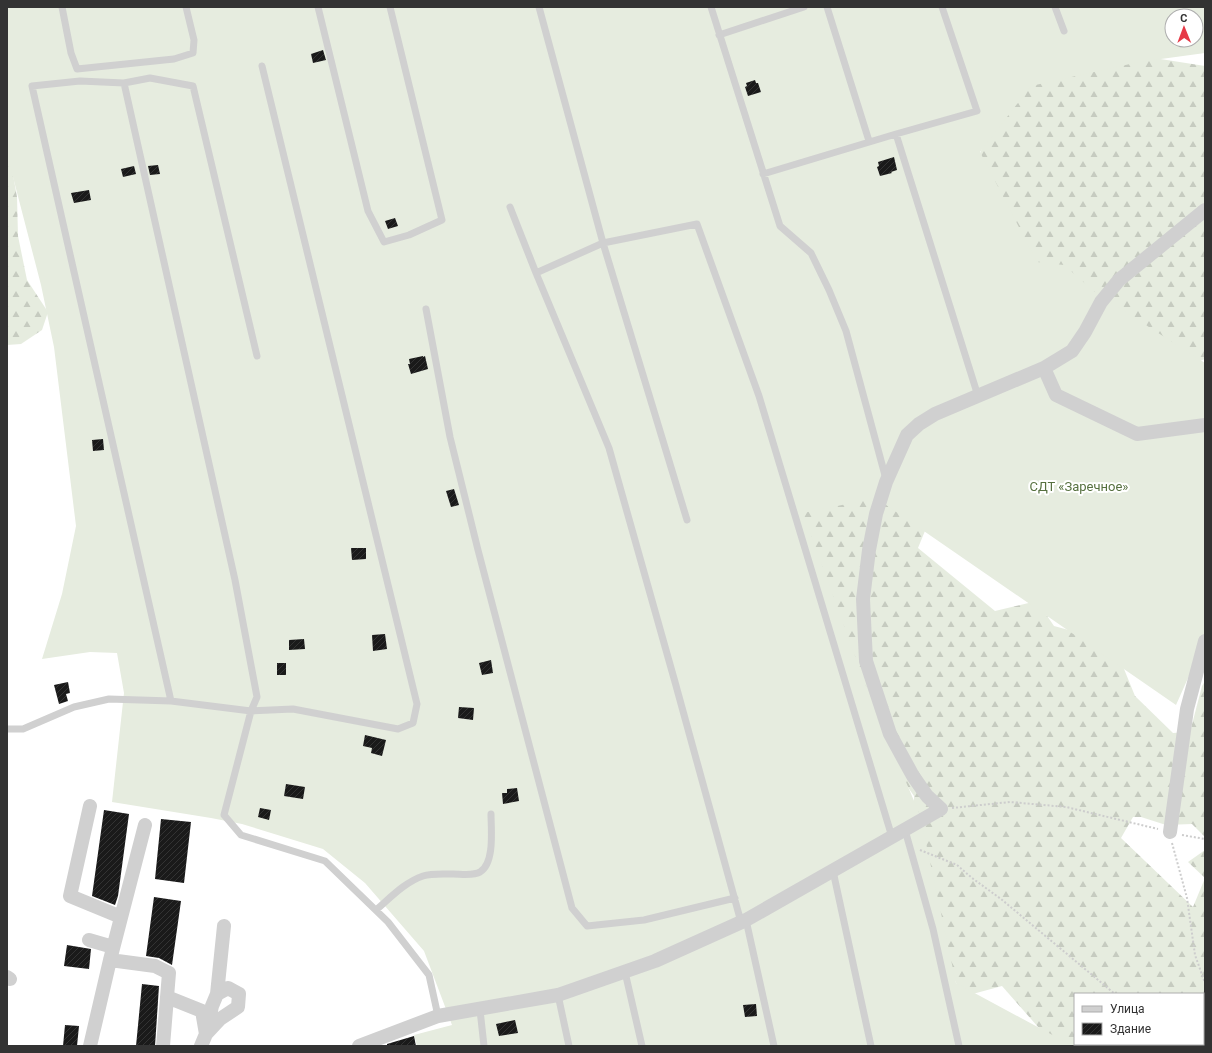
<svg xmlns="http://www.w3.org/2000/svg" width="1212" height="1053" font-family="Roboto,sans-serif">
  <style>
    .forest { fill: url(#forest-firs); fill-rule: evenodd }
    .garden { fill: #e6ecdf; fill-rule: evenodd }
    .building { fill: url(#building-hatch) }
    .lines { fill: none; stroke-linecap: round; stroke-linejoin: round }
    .path { stroke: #cdcdcd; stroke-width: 2; stroke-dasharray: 2 2; stroke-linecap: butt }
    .service { stroke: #d0d0d0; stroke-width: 7 }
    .minor { stroke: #d0d0d0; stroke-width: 14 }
    .labels { text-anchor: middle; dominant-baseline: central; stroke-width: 4; stroke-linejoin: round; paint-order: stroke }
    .park-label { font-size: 13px; fill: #56703f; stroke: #fff }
  </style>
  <defs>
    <pattern id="forest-firs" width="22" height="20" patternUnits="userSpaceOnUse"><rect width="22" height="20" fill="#e6ecdf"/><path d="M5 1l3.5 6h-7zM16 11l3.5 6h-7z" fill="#c6cbc0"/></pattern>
    <pattern id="building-hatch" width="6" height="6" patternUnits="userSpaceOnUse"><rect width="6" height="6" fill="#1a1a1a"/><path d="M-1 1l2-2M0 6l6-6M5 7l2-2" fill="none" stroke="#333"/></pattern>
  </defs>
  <rect width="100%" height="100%" fill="#fff"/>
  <!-- forest -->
  <path class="forest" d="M1135,55l70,11v293l-5,2 -162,-90 -61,-110 7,-18 44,-71z
    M7,152l3,6 7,39 1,39 9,44 21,32 -6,18 -21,14 -14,1z
    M807,436l129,68 -18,44 77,63 42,-10 17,25 59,16 22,54 38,37 17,-1 12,-46 3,-5v156l-13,-13 -26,1 -25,-8h-8l-12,21 72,69 12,-29 -17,-16 17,-12v196h-145l-7,-2 -51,-58 -33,9 -13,-12 -44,-116 2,-71 -20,-29 -95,-252zM1075,994h128v50h-128z"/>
  <!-- garden -->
  <path class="garden" d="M7,7h1198v46l-66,9 -108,24 -51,66 57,110 27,3 32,28 109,70v277l-29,65 -300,-207 -73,15 67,184 50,118 36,168 117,63h-656l-3,-11 38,-10 -28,-74 -59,-68 -42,-34 -81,-25 -31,-6 -99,-16 12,-109 -7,-40 -27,-1 -48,7 20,-65 14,-68 -22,-179 -13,-62 -34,-131zM1172,16h24v24h-24z"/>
  <!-- building -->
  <path class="building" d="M323,50l3,10 -13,3 -2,-9z
    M755,80l1,3h2l3,9 -13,4 -3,-9 2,-1 -1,-3z
    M894,157l3,13 -6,2 1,1 -12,3 -3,-9 2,-1 -1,-4z
    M158,165l2,9 -10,1 -2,-9z
    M134,166l2,8 -13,3 -2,-8z
    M89,190l2,10 -17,3 -3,-10z
    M395,218l3,8 -10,3 -3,-8z
    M423,356v1l2,-1 3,13 -17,5 -3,-10h2l-1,-5z
    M103,439l1,11 -11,1 -1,-11z
    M454,489l5,16 -8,2 -5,-16z
    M351,548h15v11l-14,1z
    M385,634l2,15 -14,2 -1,-16z
    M304,639l1,10 -16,1v-10z
    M491,660l2,13 -11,2 -3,-12z
    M277,663h9v12h-9z
    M68,682l2,11 -4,1 2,7 -9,3 -5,-19z
    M459,707l15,1 -1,12 -15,-2z
    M365,735l21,5 -4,16 -11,-3 1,-5 -9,-2z
    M286,784l19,3 -2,12 -19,-3z
    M517,788l2,13 -16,3 -1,-11h5v-4z
    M260,808l11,2 -2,10 -11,-3z
    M104,810l25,4 -11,82 -3,9 -23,-9z
    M161,819l30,3 -7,61 -29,-4z
    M154,897l27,4 -9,64 -13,-7 -13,-2z
    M67,945l24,4 -2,20 -25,-3z
    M142,984l17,2 -4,60h-19z
    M756,1004l1,12 -12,1 -2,-12z
    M515,1020l3,13 -19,3 -3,-12z
    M65,1025l14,1 -2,20h-14z
    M414,1036l2,10h-29v-2z"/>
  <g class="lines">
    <!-- path -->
    <path class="path" d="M952,808l58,-6 56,5 92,22
      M1182,835l23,4
      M1172,843l15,55 8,57 10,28
      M920,850l37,15 15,13 29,21 114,95
      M1159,1044l1,2"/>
    <!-- service -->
    <path class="service" d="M62,7l9,46 6,16 97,-10 19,-6 1,-13 -8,-33
      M318,7l50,204 16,31 25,-7 33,-15 -52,-213
      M539,7l64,236 84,277
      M711,7l69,219 31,27 18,37 17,41 40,148
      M827,7l42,134
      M1055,7l9,24
      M719,35l85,-28
      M124,83l111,497 22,117 -6,14 -27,104 17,20 84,26 63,61 41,53 9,41
      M896,134l81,-23 -35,-104
      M763,174l133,-40 82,262
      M510,207l26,66
      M426,309l24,128 28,113 94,358 15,18 57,-6 91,-22
      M171,701l-139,-615 48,-5 44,2 26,-5 43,8 64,270
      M7,729h16l51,-22 35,-8 62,2 80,10 42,-2 105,20 15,-6 4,-19 -155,-638
      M905,830l28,99 26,117
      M833,871l38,175
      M376,910c14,-12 29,-28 47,-34 9,-3 20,-2 30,-2 8,0 21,2 27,-2 15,-9 11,-43 11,-58
      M746,920l28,126
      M741,922l-66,-240 -66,-234 -73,-175 67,-30 94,-19 62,172 133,441
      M625,972l17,74
      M558,995l11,51
      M480,1010l4,36"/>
    <!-- minor -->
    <path class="minor" d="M1044,368l12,27 81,39 68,-9
      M90,806l-20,90 51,21
      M1170,832l17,-123 18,-68
      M89,940l24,7
      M110,960l45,6 14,7 -2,24 35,14 4,23
      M7,977l3,2
      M217,994l7,-68
      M90,1046l20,-86 35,-135
      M163,1046l4,-49
      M201,1046l5,-12 6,-28 5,-12 11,-6 11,6 -1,13 -18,12 -14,15
      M359,1046l79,-30 120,-21 97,-34 91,-41 195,-111 -14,-13 -14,-20 -23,-42 -24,-73 -3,-62 6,-49 7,-36 10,-32 21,-47 12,-11 16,-10 109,-46 28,-17 13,-19 16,-30 18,-22 86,-70"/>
  </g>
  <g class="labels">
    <!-- park labels -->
    <g class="park-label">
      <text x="1079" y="486">СДТ «Заречное»</text>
    </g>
  </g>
  <!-- border -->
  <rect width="1212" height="1053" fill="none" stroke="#333333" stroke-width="16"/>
  <!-- legend -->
  <rect x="1074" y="993" width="130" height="52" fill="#ffffff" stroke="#adadad"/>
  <rect x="1082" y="1006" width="20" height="6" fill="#d0d0d0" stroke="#adadad"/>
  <text x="1110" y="1013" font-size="12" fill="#333333">Улица</text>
  <rect x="1082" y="1023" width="20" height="12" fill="url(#building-hatch)" stroke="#adadad"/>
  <text x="1110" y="1033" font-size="12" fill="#333333">Здание</text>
  <!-- north arrow -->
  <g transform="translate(1184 28) rotate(359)"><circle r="19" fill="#ffffff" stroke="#adadad"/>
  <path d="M0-3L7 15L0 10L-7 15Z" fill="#e63946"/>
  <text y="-6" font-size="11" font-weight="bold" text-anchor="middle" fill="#333333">С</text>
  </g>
</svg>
